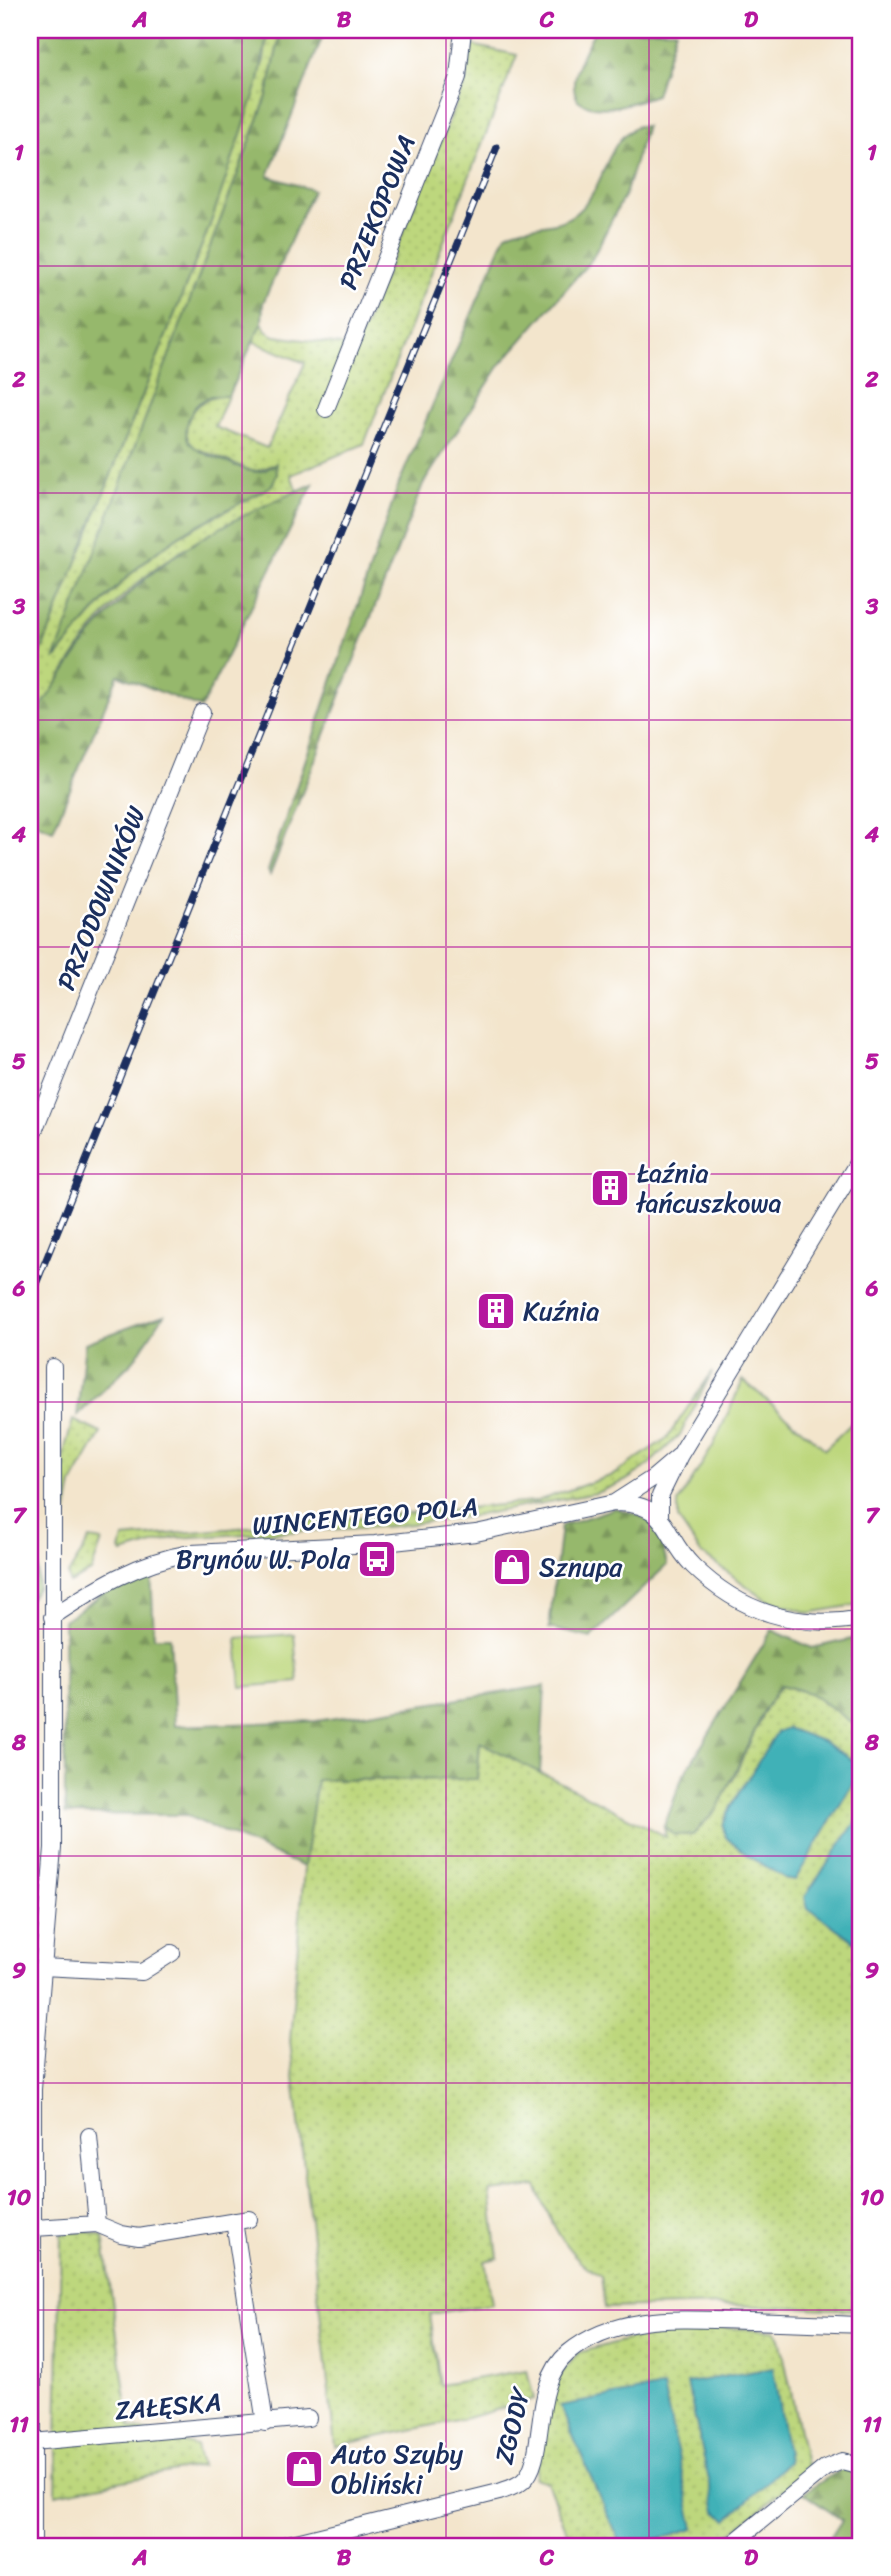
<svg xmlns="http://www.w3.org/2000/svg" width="891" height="2576" font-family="Sriracha,sans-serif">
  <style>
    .grass { fill: url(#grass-dots); stroke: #6c836e; stroke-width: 2 }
    .forest { fill: url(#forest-firs); stroke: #587465; stroke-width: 2 }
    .park { fill: #bdd77d; stroke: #6c836e; stroke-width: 2 }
    .water { fill: #40b1b7; stroke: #2e708a; stroke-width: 2 }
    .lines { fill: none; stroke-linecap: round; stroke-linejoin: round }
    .minor-casing { stroke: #3b4a6e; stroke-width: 18 }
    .minor { stroke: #fff; stroke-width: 16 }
    .rail-casing { stroke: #1b2f5e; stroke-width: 7 }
    .rail { stroke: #fff; stroke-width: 4.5; stroke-dasharray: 13; stroke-linecap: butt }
    .grid { fill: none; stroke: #b5179e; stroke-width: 2; stroke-opacity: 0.55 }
    .labels { text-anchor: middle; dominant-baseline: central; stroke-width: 5; stroke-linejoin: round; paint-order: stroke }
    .street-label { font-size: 26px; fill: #1b2f5e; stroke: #fff }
    .poi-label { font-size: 26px; fill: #1b2f5e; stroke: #fff; text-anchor: start }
    .neatline { fill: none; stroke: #b5179e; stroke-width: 2.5 }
    .grid-label { font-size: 23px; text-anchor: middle; font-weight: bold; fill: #b5179e }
  </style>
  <defs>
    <pattern id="grass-dots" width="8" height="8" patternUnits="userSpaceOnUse" patternTransform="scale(1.75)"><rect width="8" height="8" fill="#bdd77d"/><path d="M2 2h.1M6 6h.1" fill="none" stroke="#a2b96e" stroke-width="1.8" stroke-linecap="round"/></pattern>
    <pattern id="forest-firs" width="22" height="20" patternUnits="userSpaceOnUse" patternTransform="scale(1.75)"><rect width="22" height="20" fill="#96b86c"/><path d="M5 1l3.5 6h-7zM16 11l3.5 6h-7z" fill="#7a965c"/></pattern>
  </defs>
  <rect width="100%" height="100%" fill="#fff"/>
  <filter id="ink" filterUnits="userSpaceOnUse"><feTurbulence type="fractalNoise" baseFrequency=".0143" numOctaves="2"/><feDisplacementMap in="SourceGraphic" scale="14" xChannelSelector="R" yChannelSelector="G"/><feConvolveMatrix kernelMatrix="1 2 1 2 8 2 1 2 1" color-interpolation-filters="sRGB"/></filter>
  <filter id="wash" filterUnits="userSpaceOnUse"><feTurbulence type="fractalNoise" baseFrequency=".00686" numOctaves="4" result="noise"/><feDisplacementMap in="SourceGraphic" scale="28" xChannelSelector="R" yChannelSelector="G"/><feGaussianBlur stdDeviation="1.57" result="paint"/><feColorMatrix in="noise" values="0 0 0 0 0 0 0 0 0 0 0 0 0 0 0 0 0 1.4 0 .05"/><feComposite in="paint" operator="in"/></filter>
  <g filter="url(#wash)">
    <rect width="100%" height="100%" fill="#f3e5cc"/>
    <!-- grass -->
    <path class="grass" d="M268,30h13l-14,66 -211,562c37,-46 72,-88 122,-121 30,-20 64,-32 94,-52l5,-11 -1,-10 -22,8 -63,-26c-17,-27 10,-52 37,-50l-13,31 52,21 38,-85 -53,-22 10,-19 4,9 9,5 81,11 111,-270 4,-32 46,10 -153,389 -73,31 6,16c-67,31 -134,62 -186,117 -32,35 -57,80 -81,121v-49l181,-458 53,-162z
      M712,1372l-32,63 -35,33 -20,13 -29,12 -123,23 -77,10 -223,12 -50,15 -3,-3 3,-12 411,-36 79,-27 54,-37z
      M73,1420l28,13 -29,51 -8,44v-76z
      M90,1539l12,2 -11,31 -22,11 -1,-8z
      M781,1685l29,8 51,36v581l-133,-5 -123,3 -4,-32c-36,-20 -50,-54 -65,-90l-46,5 8,67 -13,3 7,43 -62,10 10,71 87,-15 7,29 -67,19 -132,28 -45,-405 14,-174 12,-87 161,-1 3,-38 186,96 -2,-10 11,8 58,-56 33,-72z
      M87,2231l16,5 27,191 66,19 5,20 -145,28 5,-260z
      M676,2326l99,4 5,8 26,127 11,-2 -97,79 -16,4h-131l-26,-64 -13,-4 20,-95 24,-30z"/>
    <!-- forest -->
    <path class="forest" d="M30,30h238l-9,51 -48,141 -181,458z
      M281,30h44l-57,146 45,14 -50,113 -1,19 -34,74h-17l-14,8c-27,39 1,48 33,59 10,4 22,11 32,8 5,-1 10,-5 14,-8l1,11 -5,11c-31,20 -65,33 -96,53 -50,33 -85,76 -122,122l213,-564z
      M595,30h81l-20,65c-23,7 -57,22 -78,5 -13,-21 8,-51 17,-70z
      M638,126h8l-20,66 -34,67 -92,106 -77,119 -153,391 -2,-4 131,-388 107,-249c23,-13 49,-3 71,-22 32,-28 25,-69 61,-86z
      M313,484l-112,224 -83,-33 -65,155 -20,-8 -3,6c0,-20 -5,-86 0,-100 7,-19 23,-38 34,-55 68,-104 138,-141 249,-189z
      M164,1315l-30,45 -57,56 8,-73z
      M30,1496l6,3 2,88 -8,12z
      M615,1508c42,11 42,16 52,57l-76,73 -42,-10 12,-102z
      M151,1571l3,66h16l5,89 141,-5 229,-35 -5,87 -60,-31 -3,37 -160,1 -13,87 -119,-52 -120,-1 -1,-194 45,-30z
      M772,1630l40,18 49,-11v92l-51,-36 -29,-8 -15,22 -48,101 -25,27h-18l-11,-8 18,-49z
      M847,2466l14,6v64l-3,10h-33l17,-26 -39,-27z"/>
    <!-- park -->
    <path class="park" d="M743,1380l82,69 36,-35v190l-52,9 -44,-14 -64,-46 -23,-34v-16l35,-57z
      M294,1634l4,48 -57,5 -4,-49z"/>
    <!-- water -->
    <path class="water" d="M787,1728l35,13 39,24v5l-66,110h-7l-38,-23 -25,-20 -2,-12 8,-19 46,-74z
      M861,1814v132l-53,-38 -3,-11z
      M773,2368l15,94 -61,58 -11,-9 -29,-128z
      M663,2387l31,141 -60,18h-13l-61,-140z"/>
  </g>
  <g filter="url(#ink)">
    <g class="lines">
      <!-- minor casing -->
      <g class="minor-casing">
        <path id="minor" d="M326,409l132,-332 5,-47
          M30,1141l172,-429
          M614,1503c57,0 47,31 79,63 47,46 104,64 168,52
          M660,1517v-21l20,-41 181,-298
          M52,1617c45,-30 85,-55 139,-64l184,-9 101,-11 138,-30 39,-25 27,-23
          M42,1967l100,5 30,-19
          M89,2136l8,88
          M234,2221l31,202
          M34,2228l63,-4 24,10 18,3 110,-18
          M32,2442l276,-24
          M33,2546v-457l20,-241v-481
          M280,2546l219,-54c8,-3 17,-5 24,-11 25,-22 7,-96 45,-128 50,-42 120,-33 181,-32 37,1 75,2 112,4
          M730,2546l95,-78 17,-7 19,5"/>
      </g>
      <!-- minor -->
      <use href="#minor" class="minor"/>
      <!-- rail casing -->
      <g class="rail-casing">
        <path id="rail" d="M533,31l1,-1
          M30,1299l467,-1152"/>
      </g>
      <!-- rail -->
      <use href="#rail" class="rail"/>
    </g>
  </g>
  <!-- grid -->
  <path class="grid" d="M242,30v2516M446,30v2516M649,30v2516M30,266h831M30,493h831M30,720h831M30,947h831M30,1174h831M30,1402h831M30,1629h831M30,1856h831M30,2083h831M30,2310h831"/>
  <!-- icons -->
  <defs>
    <g id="building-square" transform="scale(2.0125)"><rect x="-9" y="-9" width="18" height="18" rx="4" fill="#b5179e" stroke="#fff"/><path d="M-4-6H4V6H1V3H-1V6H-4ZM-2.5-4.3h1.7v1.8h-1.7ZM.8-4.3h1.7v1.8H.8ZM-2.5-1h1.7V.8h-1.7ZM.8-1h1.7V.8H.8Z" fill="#fff"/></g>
    <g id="bus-square" transform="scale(2.0125)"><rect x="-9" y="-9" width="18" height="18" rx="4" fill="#b5179e" stroke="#fff"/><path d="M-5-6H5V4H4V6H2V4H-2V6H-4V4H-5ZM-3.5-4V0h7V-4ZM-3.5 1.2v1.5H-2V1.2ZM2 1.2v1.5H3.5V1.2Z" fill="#fff"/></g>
    <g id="shop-square" transform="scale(2.0125)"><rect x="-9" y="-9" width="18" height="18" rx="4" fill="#b5179e" stroke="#fff"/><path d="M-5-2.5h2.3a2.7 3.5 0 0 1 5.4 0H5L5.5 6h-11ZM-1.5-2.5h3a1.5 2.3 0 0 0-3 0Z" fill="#fff"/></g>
  </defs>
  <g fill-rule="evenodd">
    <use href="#building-square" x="610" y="1188"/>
    <use href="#building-square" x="496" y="1311"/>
    <use href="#bus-square" x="377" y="1559"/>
    <use href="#shop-square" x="512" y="1567"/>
    <use href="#shop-square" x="304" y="2469"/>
  </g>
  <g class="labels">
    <!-- street labels -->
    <g class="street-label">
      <text transform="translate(377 212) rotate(-68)">PRZEKOPOWA</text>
      <text transform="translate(101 898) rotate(-68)">PRZODOWNIKÓW</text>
      <text transform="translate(365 1516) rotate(-5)">WINCENTEGO POLA</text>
      <text transform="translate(168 2406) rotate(-5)">ZAŁĘSKA</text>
      <text transform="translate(512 2426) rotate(-76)">ZGODY</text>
    </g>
    <!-- poi labels -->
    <g class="poi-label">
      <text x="637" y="1173">Łaźnia<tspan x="637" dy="30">łańcuszkowa</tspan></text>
      <text x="523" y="1311">Kuźnia</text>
      <text x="350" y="1559" text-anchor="end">Brynów W. Pola</text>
      <text x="539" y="1567">Sznupa</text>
      <text x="331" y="2454">Auto Szyby<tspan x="331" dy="30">Obliński</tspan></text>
    </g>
  </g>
  <!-- margin -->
  <rect width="891" height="2576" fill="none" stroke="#fff" stroke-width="77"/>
  <rect x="38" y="38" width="814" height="2500" class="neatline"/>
  <g class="grid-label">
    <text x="140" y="27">A</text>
    <text x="344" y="27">B</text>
    <text x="547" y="27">C</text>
    <text x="751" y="27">D</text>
    <text x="19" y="160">1</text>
    <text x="872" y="160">1</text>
    <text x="19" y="387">2</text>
    <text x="872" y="387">2</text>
    <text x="19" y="614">3</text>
    <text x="872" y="614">3</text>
    <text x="19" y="842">4</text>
    <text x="872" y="842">4</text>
    <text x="19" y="1069">5</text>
    <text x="872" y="1069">5</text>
    <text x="19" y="1296">6</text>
    <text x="872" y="1296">6</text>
    <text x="19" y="1523">7</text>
    <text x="872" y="1523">7</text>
    <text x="19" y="1750">8</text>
    <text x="872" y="1750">8</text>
    <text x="19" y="1978">9</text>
    <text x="872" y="1978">9</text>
    <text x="19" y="2205">10</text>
    <text x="872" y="2205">10</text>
    <text x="19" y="2432">11</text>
    <text x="872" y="2432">11</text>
    <text x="140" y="2565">A</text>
    <text x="344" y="2565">B</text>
    <text x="547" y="2565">C</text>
    <text x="751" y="2565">D</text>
  </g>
</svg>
